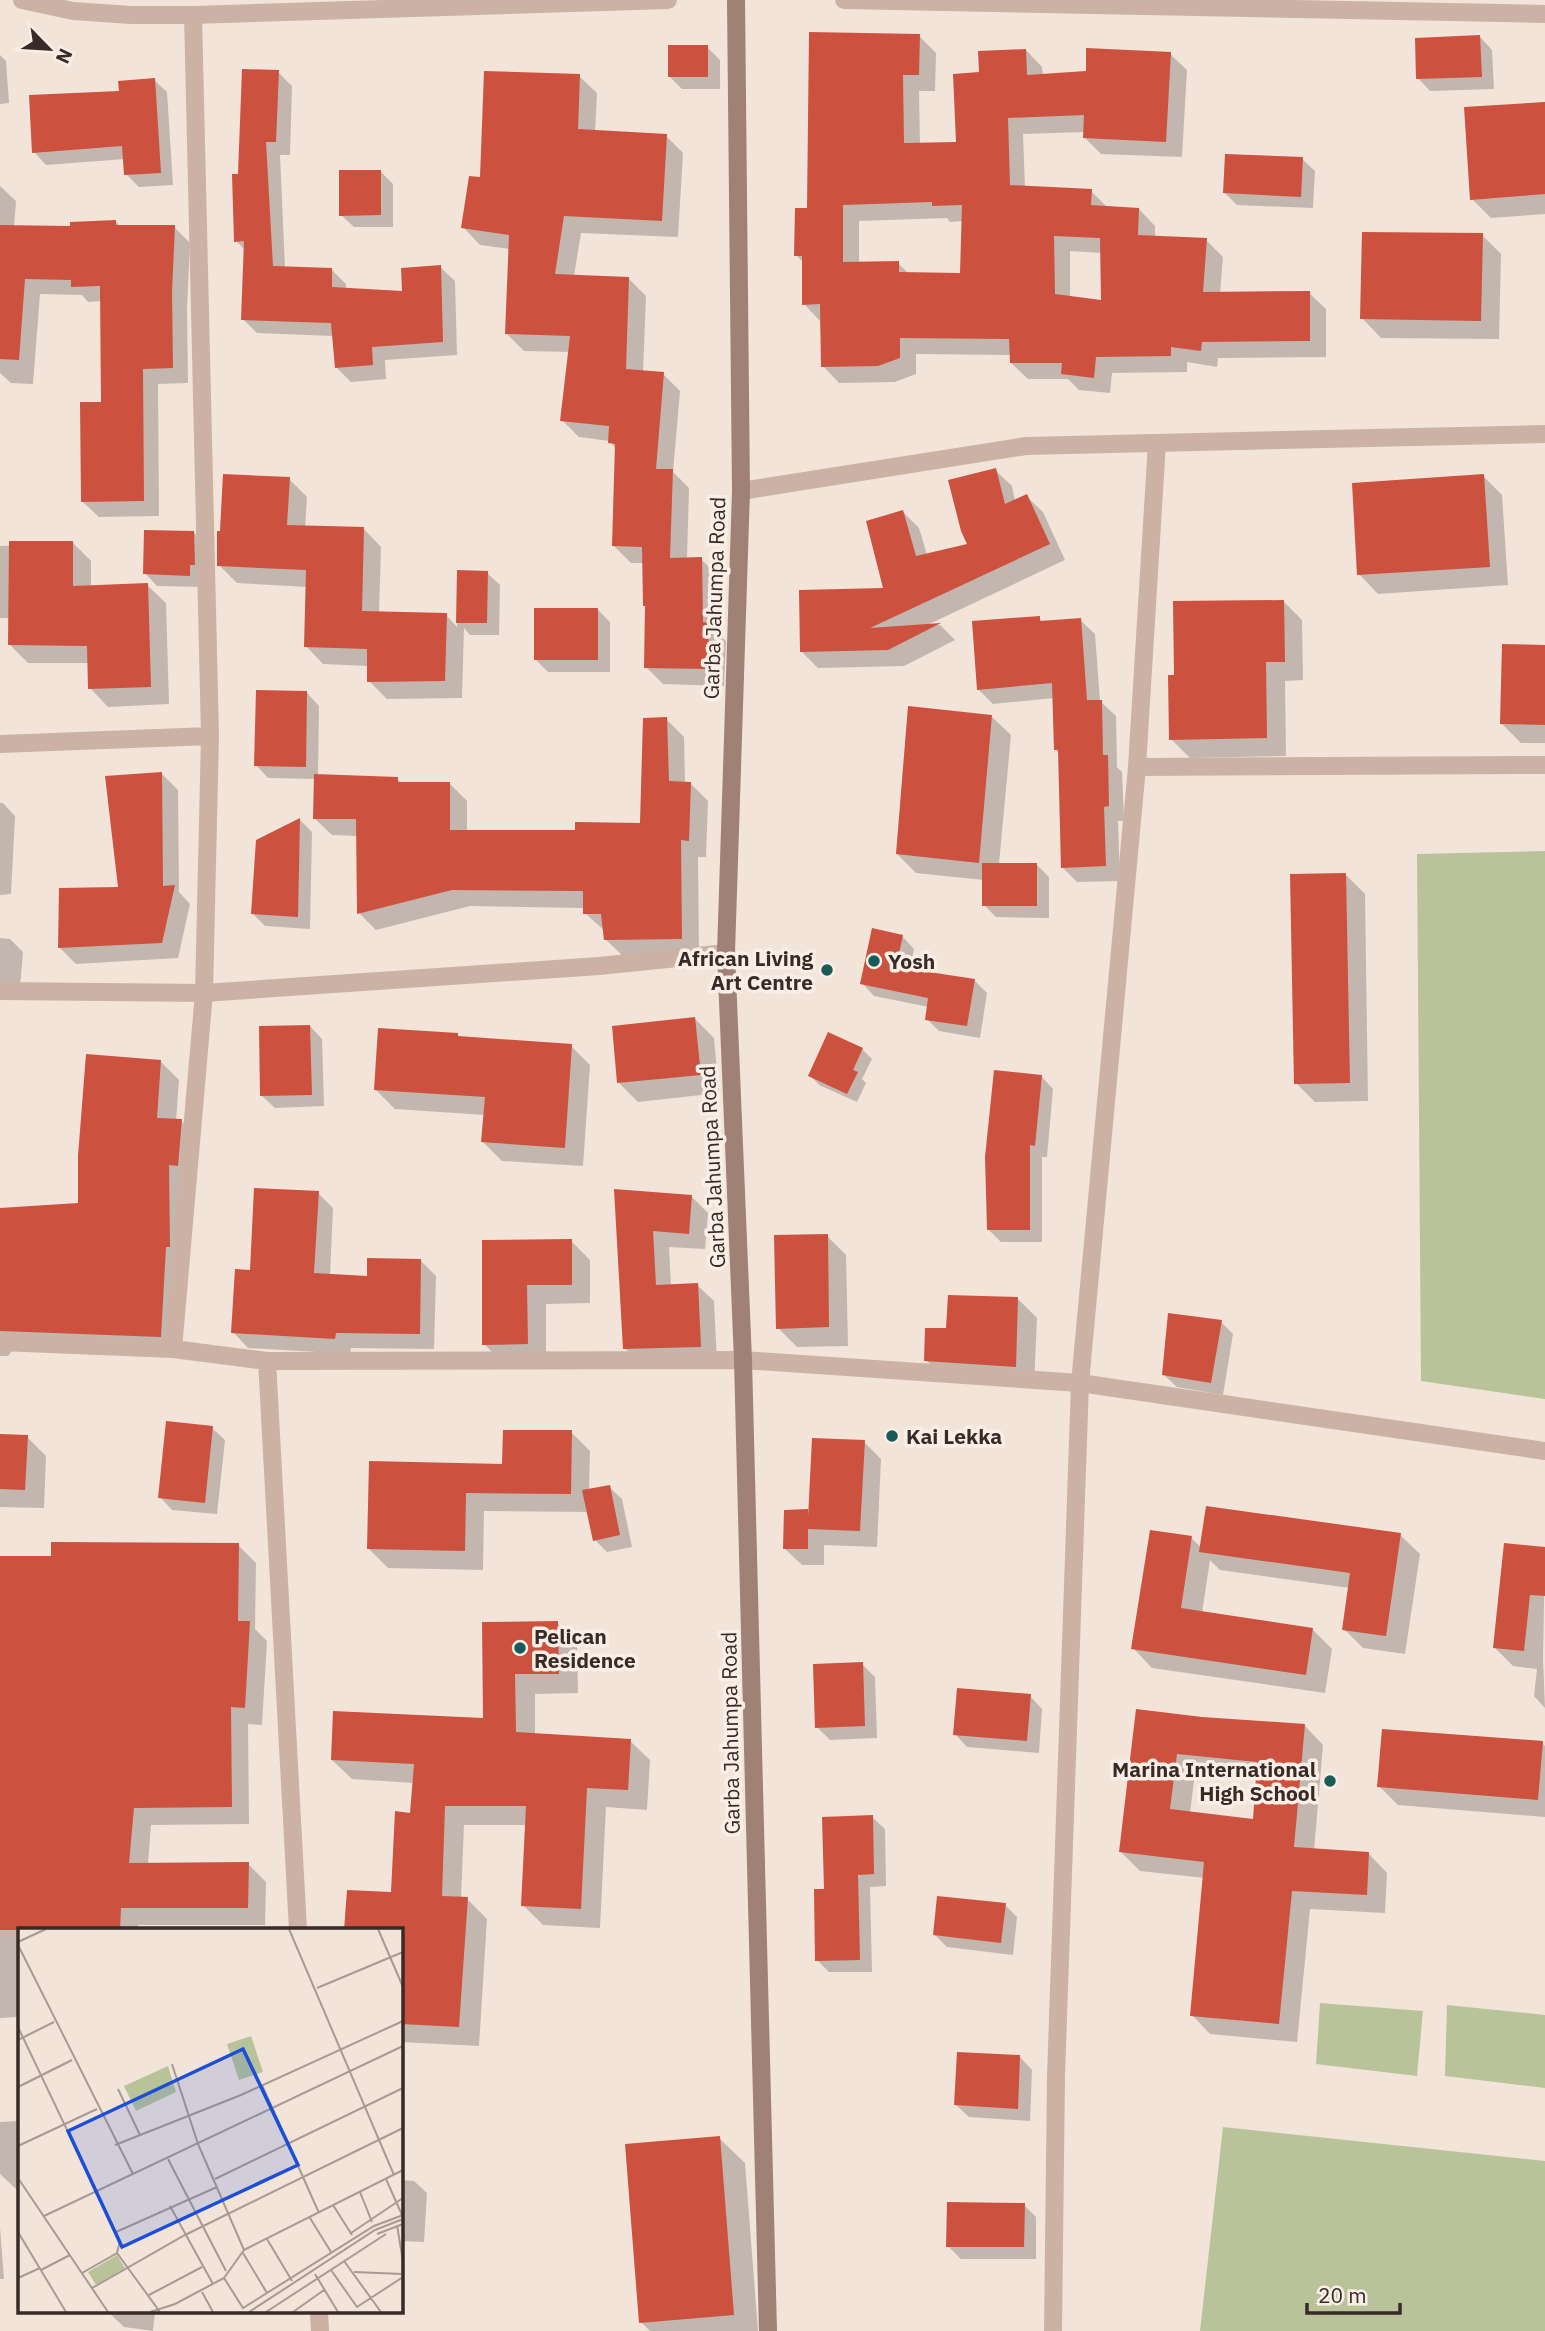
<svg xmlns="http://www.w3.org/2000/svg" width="1545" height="2331" font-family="'IBM Plex Sans',sans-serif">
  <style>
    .green { fill: #b9c399 }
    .shadow { fill: #0003; fill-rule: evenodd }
    .building { fill: #cc513e; fill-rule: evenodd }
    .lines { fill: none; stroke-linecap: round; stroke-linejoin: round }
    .street { stroke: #cbb2a5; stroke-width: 18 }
    .secondary { stroke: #9f8176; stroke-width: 18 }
    .poi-dot { fill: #1a5a58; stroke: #faefe6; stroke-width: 2.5 }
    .labels { text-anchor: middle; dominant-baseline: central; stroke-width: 7; stroke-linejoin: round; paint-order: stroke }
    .street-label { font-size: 21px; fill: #372a27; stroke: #faefe6 }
    .poi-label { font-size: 21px; font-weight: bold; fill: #372a27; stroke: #faefe6; text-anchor: start }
    .inset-road { fill: none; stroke: #a89a92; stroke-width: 2 }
    .view { fill: #1d4ed8; fill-opacity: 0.15; stroke: #1d4ed8; stroke-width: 3.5 }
    .inset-edge { fill: none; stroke: #372a27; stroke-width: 3.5 }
  </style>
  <rect width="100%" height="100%" fill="#f3e4da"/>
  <!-- green -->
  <path class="green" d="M1545,851v548l-124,-18 -4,-527z
    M1320,2003l103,8 -6,65 -101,-12z
    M1447,2005l98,10v73l-100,-12z
    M1223,2127l322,34v170h-345z"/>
  <!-- shadow -->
  <path class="shadow" d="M919,36l17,17 -1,38h-16l1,54 38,-1 23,-70 45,-24 16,17 1,8 44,-2 83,-19 17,16 -5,87 -81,-3 -17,-17 1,-5 -62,2 2,54 66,3 17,17 31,1 16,17v12l51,2 17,17 -3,36h89l17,16v48l-108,1 -1,9 -30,-5v10l-75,1 -2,20 -31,-3 -11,-11h-40l-17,-16v-8l-95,-1v20l-21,8 -56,1 -16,-17 -3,-45 -16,-17 -1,-42 -7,-7 12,-45zM947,218l3,4 13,-1 -2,54 -52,-1 -11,-11 -39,1v-43zM1070,251l32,2 1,49 -33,-4z
    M1480,37l12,13 2,39 -64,2 -12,-13z
    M707,47l13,13v29h-38l-12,-12z
    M0,55l6,6 3,42 -9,1z
    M278,72l14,14 -2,69h-10l5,113 47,2 14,14v5l58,4 36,-26 15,14 2,74 -72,5 1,19 -35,3 -14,-14 -3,-32 -77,-3 -14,-14 2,-69 -9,-9 4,-66z
    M579,76l18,17 -2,39 71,4 17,17 -5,84 -97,-4 -7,43 54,2 18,18 -3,76 20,2 17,17 -7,81 16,16 -2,71h14l17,17 1,59 7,6 -2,45 -61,-2 -17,-17 1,-59 -3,-45h-13l-17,-17 2,-97 -6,-8 -31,-4 -17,-17 8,-68 -46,-1 -18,-18 4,-84 -30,-4 -17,-18 19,-48z
    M154,80l13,12 6,93 -34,2 -13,-13 -1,-15 -79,6 -12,-13 86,-60z
    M1545,104v110l-54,4 -19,-19z
    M1302,159l13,12 -2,37 -76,-3 -12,-12z
    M380,171l13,13v43h-39l-13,-12z
    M0,186l16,15 -2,26 58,1 44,-6 4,4 54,1 16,16 -3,65 1,75 -30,1 1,132 -60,1 -16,-15 20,-98 -1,-103 -14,1 -6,-7 -42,-1 -7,90 -22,-1 -11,-10z
    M1482,235l19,19 -2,85 -118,-1 -19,-20z
    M995,470l17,16 3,15 11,-5 17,16 22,48 -140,66 15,-1 15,15 -51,26 -86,2 -16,-16 83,-62 18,-78 16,16 8,27 43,-9z
    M1483,476l19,19 6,90 -130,9 -19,-20z
    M289,479l18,18 -2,31 59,1 17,18 -2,66 67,2 11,12 2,-55 28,1 13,12 -1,50h-29l-6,-7 -2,70 -75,1 -18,-18v-15l-46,-2 -17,-18 1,-59 -70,-4 -18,-18z
    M193,532l13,13 -4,42 -45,-1 -12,-13z
    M73,543l18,18v26l56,-2 19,18 3,101 -61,3 -18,-19 -1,-25h-61l-19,-19 1,-26h-10v-72z
    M1283,601l19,19 1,60 -18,1 1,75 -96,2 -19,-19 5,-62z
    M597,609l13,13v50h-62l-12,-12z
    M1039,618l5,5 36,-3 15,14 5,67 16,15 1,51 5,5 2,49h-6l2,60 -43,1 -14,-14 -3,-114 -4,-4 -2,-52 -61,6 -15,-15z
    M1545,646v97h-24l-19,-19z
    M307,693l12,13 -1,70 79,3 5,5 47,-1 18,18v31h110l65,-7 24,-106 18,18 1,46 6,1 17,17 -2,56h-8l1,99h-76l-18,-17v-8l-20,-18v-5l-115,-2 -94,24 -17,-17 -1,-77 -26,-1 -18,-17 2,-39 -48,-1 -12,-13z
    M991,716l20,19 -12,129h37l13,13v41l-53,-1 -12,-12v-25l-68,-7 -19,-19z
    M162,774l16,16 1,102 11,12 -12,54 -102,6 -17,-17 61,-59z
    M0,803h3l12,13 -4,78 -11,1z
    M300,820l12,12 -2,97 -45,-3 -12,-12z
    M1346,875l19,19 3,207 -53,1 -19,-19z
    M902,936l12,13 -4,22 64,9 13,13 -7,45 -41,-7 -12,-12 2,-12 -55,-11 -12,-13z
    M0,938l10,1 13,13 -3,35 -20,-1z
    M695,1019l19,19 5,55 -81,9 -19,-19z
    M310,1026l12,13 2,67 -49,2 -13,-12z
    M457,1034l4,4 110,8 19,19 -7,101 -81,-5 -19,-19 2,-27 -90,-6 -19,-19z
    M829,1035l33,14 10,10 -10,20 4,4 -9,19 -38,-17 -9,-10z
    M161,1062l18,18 -3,41h5l18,19 -20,215 -166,-5 -5,6h-8v-147l80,-4z
    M1041,1076l12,13 -6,68h-5v85h-41l-13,-13z
    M616,1191l75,5 17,17 -3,36 -36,-2 2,39 26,-1 17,16 3,62 -75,2 -17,-17z
    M318,1193l15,15 -3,68 38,2 53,-17 15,15 -2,73 -83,-1 -1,6 -102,-6 -15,-16 19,-60z
    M827,1236l19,19 2,91 -51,1 -19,-19z
    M571,1241l19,19v43l-44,1v59h-43l-19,-19 -1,-102z
    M1018,1299l19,19 -3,67 -89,-6 -19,-19 22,-30z
    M1221,1322l12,12 -10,61 -46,-8 -13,-12z
    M212,1428l13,12 -8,74 -45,-4 -12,-13z
    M571,1432l19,19 -1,40 20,-4 13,12 10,48 -25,5 -12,-12 -6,-28 -105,-1 -1,59 -95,-2 -19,-19 135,-84z
    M0,1436l27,1 19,19 -2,52 -44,-1z
    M864,1442l17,17 -4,88 -53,-2v20h-22l-17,-16 22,-38 3,3z
    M1400,1535l20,19 -15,100 -42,-6 -19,-19 6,-41 -130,-18 -10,-10 -8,53 111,17 19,19 -7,44 -173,-25 -19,-20 58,-110 11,10z
    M238,1545l18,18 -1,66 12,12 -5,84 -14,-1 1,100 -98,1 -3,39h100l18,18 -1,43h-127v5h-119v87l-19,1v-460l53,-1z
    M1545,1549l-2,110 2,49 -11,-12 3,-27 -24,-3 -19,-19z
    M557,1623l20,20 1,50 -43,1v41l95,6 20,19 -3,50 -41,-3 -6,121 -57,-3 -20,-20 4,-80h-63l-3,74h6l20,20 -8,127 -78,-4v-112h-55l3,-39 44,3 18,-79 3,-32 -62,-4 -20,-19 152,-40 -1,-96z
    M862,1664l13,13 2,61 -47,2 -13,-13z
    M1030,1696l12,13 -3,44 -72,-6 -12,-13z
    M1138,1711l64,8 103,7 18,19 -9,106 55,3 18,19 -2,40 -75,-4 -13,133 -87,-8 -18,-19 13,-137 -65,-7 -19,-19zM1195,1772l63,6 -4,43 -64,-8z
    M1542,1743l3,3v71l-147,-12 -19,-19z
    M872,1817l13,12 1,57 -16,1 2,85h-43l-12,-12 8,-69z
    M1005,1905l12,12 -4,38 -66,-8 -12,-12z
    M1020,2057l12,13 -2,51 -61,-4 -13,-12z
    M19,2121v68h-3l-16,-15v-52z
    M719,2138l26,25 13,168h-108l-9,-9z
    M401,2180l13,1 13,12 -3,49 -23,-1z
    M1024,2205l12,12v42h-75l-13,-13z
    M0,2227l4,52h-4z
    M108,2312h47l-2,19 -29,-4z"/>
  <!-- building -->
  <path class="building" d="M809,32l111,2 -1,41h-16l1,68 52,-1 -3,-68 26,-2 -1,-21 48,-2 1,26 59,-4v-23l85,4 -5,90 -83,-4 1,-23 -76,3 2,67 82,4 -1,16 48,3 -1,27 69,3 -4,54 107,-1v50l-108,1 -1,9 -30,-4v9l-75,1 -2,21 -33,-4 1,-11h-52l-1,-24 -109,-1v20l-22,8 -57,1 -1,-63 -18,1v-49h-8l1,-48h12zM932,202v4l30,-1 -2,68 -61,-1v-11l-56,1v-57zM1054,236l46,2 1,62 -46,-6z
    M1480,35l2,42 -66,2 -1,-41z
    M668,45h40v32h-40z
    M242,69l37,1 -3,72h-10l7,124 59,2v19l70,4 -1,-23 40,-3 2,77 -71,5 1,18 -38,3 -4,-45 -90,-3 3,-79 -10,1 -2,-68h6z
    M484,71l96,3 -2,55 89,5 -5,87 -98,-5 -9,58 74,3 -3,92 38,3 -8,97h17l-3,89 32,-1 1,65 6,1 -1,46 -64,-1 1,-62h-2l-1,-59 -30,-1 3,-102 -7,-1 1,-17 -49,-5 10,-85 -65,-2 4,-99 -48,-7 8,-52 11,1z
    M155,78l6,95 -37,2 -2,-29 -90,7 -3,-58 90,-4 -1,-10z
    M1545,102v92l-75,6 -6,-93z
    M1225,154l78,3 -2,40 -78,-4z
    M339,170h42v45l-42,1z
    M116,220v5h59l-3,67 1,76 -30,1 1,132 -63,1 -1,-100h21l-1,-116 -29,1v-7l-46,-1 -6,81 -19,-1v-134l70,1v-4z
    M1362,232l121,1 -2,88 -121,-2z
    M996,468l9,36 22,-10 23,50 -180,84 71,-5 -53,27 -88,2 -1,-62 84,-2 -17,-67 37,-11 13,46 51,-12 -6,-13 -13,-51z
    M223,474l67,3 -3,48 77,2 -2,84 85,2 -2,68 -78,1v-33l-63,-2 2,-77 -89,-4v-35h3z
    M1484,474l6,93 -133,8 -5,-92z
    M144,530l50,1 1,34h-5v11l-47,-2z
    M9,541h64v45l75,-3 3,104 -63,2 -1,-43 -79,-1z
    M457,570l31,1 -1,52h-31z
    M1284,600l1,62h-19l1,76 -98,2 -1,-65h6l-1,-74z
    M534,608h64v52h-64z
    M1040,616v5l41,-3 6,82h15l1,55h5l1,51 -5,1 2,59 -45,2 -3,-118h-4l-2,-67 -75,7 -5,-69z
    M1502,644l43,1v80l-45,-1z
    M256,690l51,1 -1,76 -52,-1z
    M908,706l84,9 -13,148 -83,-9z
    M667,717l2,64 22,1 -2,59 -8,-1 1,99 -78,1 -3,-26h-18v-23l-131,-1 -95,24 -1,-95h-43l1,-45 84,3v5h52v48h125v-8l65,1 3,-105z
    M162,772l1,114 12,-1 -13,58 -104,5 1,-60 59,-1 -13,-111z
    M300,818l-2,99 -47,-3 5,-74z
    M982,863h55v43h-55z
    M1346,873l4,210 -56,1 -4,-210z
    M872,928l31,7 -7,32 79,12 -8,47 -42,-6 3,-22 -68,-14z
    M695,1017l6,58 -84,8 -5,-57z
    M310,1025l2,70 -52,1 -1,-70z
    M378,1028l80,5v3l114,8 -7,104 -84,-6 4,-45 -111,-7z
    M828,1032l35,16 -10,22 5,2 -11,22 -39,-18z
    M86,1054l75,6 -4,58 25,1 -4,47 -9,-1 1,82h-4l-5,90 -161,-6v-123l78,-5v-47z
    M994,1070l48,5 -7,71 -5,-1v85h-43l-2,-73z
    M254,1188l65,3 -5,82 53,3v-18l54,1 -1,75 -84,-1 -1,6 -104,-6 4,-64 15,1z
    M614,1189l78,6 -3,39 -36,-3 3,54 42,-2 3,64 -78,2z
    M828,1234l1,93 -53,2 -2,-94z
    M572,1239v46h-45l1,59 -46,1v-105z
    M948,1295l70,2 -2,70 -92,-6 1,-33h21z
    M1168,1313l54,7 -11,63 -49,-8z
    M166,1421l47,5 -8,77 -47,-5z
    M503,1430h69l-1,64 -105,-1 -1,58 -98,-2 2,-88 133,3z
    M0,1434l28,1 -3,55 -25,-1z
    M812,1438l53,2 -5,91 -52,-2v20h-25l1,-39 24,-1v9z
    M610,1485l10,50 -27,6 -11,-51z
    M1206,1506l195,27 -15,103 -44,-6 8,-57 -151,-21z
    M1150,1530l42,6 -11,72 132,20 -7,47 -175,-26z
    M51,1542l188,1 -1,78h12l-5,87 -14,-1 1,100 -98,1 -5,55 120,-1 -1,46h-127l-1,22h-120v-374h51z
    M1504,1543l41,4v49l-15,-1 -6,56 -31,-3z
    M558,1621l1,53h-44l1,58 115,7 -3,51 -41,-2 -6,121 -60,-3 5,-100h-81l-3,90 26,1 -9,130 -58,-3v-94h-57l3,-40 44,2 4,-81 15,2 4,-49 -83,-4 2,-49 150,7 -1,-96z
    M863,1662l2,64 -50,2 -2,-64z
    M957,1688l74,6 -4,47 -74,-6z
    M1136,1709l66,8 103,7 -11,123 75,5 -2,43 -75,-4 -13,133 -89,-8 14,-154 -85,-10zM1177,1754l80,8 -4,57 -83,-10z
    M1382,1729l161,12 -5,59 -161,-13z
    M873,1815l1,59 -16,1 2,85 -45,1 -1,-72h10l-2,-72z
    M937,1896l69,7 -5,40 -68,-8z
    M957,2052l63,3 -2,54 -64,-4z
    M720,2136l14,179 -95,8 -14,-179z
    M947,2202l78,1 -1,44h-78z"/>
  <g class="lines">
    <!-- street -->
    <path class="street" d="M22,0l51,11 58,4h62l475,-15
      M844,0l701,14
      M741,491l285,-45 519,-12
      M0,744l210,-8
      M1137,767l408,-2
      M0,991l204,2 395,-27 127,-13
      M0,1342l173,7 94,12 476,-1 337,23 465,68
      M173,1349l31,-356 6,-257 -17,-721
      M267,1361l31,569
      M319,2312l1,19
      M1053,2331l3,-255 24,-693 57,-616 20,-324"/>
    <!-- secondary -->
    <path class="secondary" d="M736,0l5,491 -15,462 17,407 25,971"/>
  </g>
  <!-- markers -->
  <g class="poi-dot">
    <circle cx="874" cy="961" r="7"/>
    <circle cx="827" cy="970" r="7"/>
    <circle cx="892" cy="1436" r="7"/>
    <circle cx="520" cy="1648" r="7"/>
    <circle cx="1330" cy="1781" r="7"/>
  </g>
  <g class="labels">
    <!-- street labels -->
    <g class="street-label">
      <text transform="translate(714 598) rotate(-88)">Garba Jahumpa Road</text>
      <text transform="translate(712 1167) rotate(-93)">Garba Jahumpa Road</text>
      <text transform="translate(730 1733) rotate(-91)">Garba Jahumpa Road</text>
    </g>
    <!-- poi labels -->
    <g class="poi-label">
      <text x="813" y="958" text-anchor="end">African Living<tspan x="813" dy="24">Art Centre</tspan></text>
      <text x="888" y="961">Yosh</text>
      <text x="906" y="1436">Kai Lekka</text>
      <text x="534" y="1636">Pelican<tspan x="534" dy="24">Residence</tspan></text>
      <text x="1316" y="1769" text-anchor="end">Marina International<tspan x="1316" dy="24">High School</tspan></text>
    </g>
  </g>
  <!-- overview -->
  <g transform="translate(18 1928)">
    <rect width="385" height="385" fill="#f3e4da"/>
    <path d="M233,108l12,36 -24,8 -12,-36zM150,138l8,26 -40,19 -12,-25zM99,327l8,13 -29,17 -8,-13z" fill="#b9c399"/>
    <path class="inset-road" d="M271,1l105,246M360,1l25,58M0,14l28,-13M0,17l115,229M299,60l86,-36M0,99l102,214 -3,12 -35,20M0,112l36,-18M244,157l57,128M0,159l54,-27M100,161l22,46M97,217l126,-50 162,-74M0,218l79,-37M150,231l58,112M0,250l90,134M197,251l188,-91M368,251l16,36M342,264l12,30M315,277l19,30M152,278l43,78M26,288l359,-170M292,290l21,34M379,297l6,37M0,304l48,80M98,304l101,-45M333,305l52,-35M359,306l26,-10M249,311l25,42M226,322l159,-80M99,325l43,59M225,325l24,40M326,333l37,51M23,342l29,-15M313,342l26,37 46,-30M336,344l49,2M297,346l23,38M0,350l22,-10M206,350l19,30 131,-82 29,-11M74,360l93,-53 218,-107M184,364l11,20M131,367l53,-28M132,384l25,-8 49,-26 20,-28 -46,-106 -26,-80M231,384l126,-82 28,-11M248,384l120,-78M275,384l31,-22"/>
    <path class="view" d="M225,121l55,116 -176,82 -54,-116z"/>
    <rect width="385" height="385" class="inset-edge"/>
  </g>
  <!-- north arrow -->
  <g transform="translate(49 49) rotate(115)" stroke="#faefe6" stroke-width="5" paint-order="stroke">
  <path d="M0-5L12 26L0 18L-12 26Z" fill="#372a27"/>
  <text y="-10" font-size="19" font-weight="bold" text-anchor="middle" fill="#372a27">N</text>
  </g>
  <!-- scale -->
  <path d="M1307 2303v10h93v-10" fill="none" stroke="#372a27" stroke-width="3.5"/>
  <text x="1318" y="2303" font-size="21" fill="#372a27" stroke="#faefe6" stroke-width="5" paint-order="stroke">20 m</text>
</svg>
